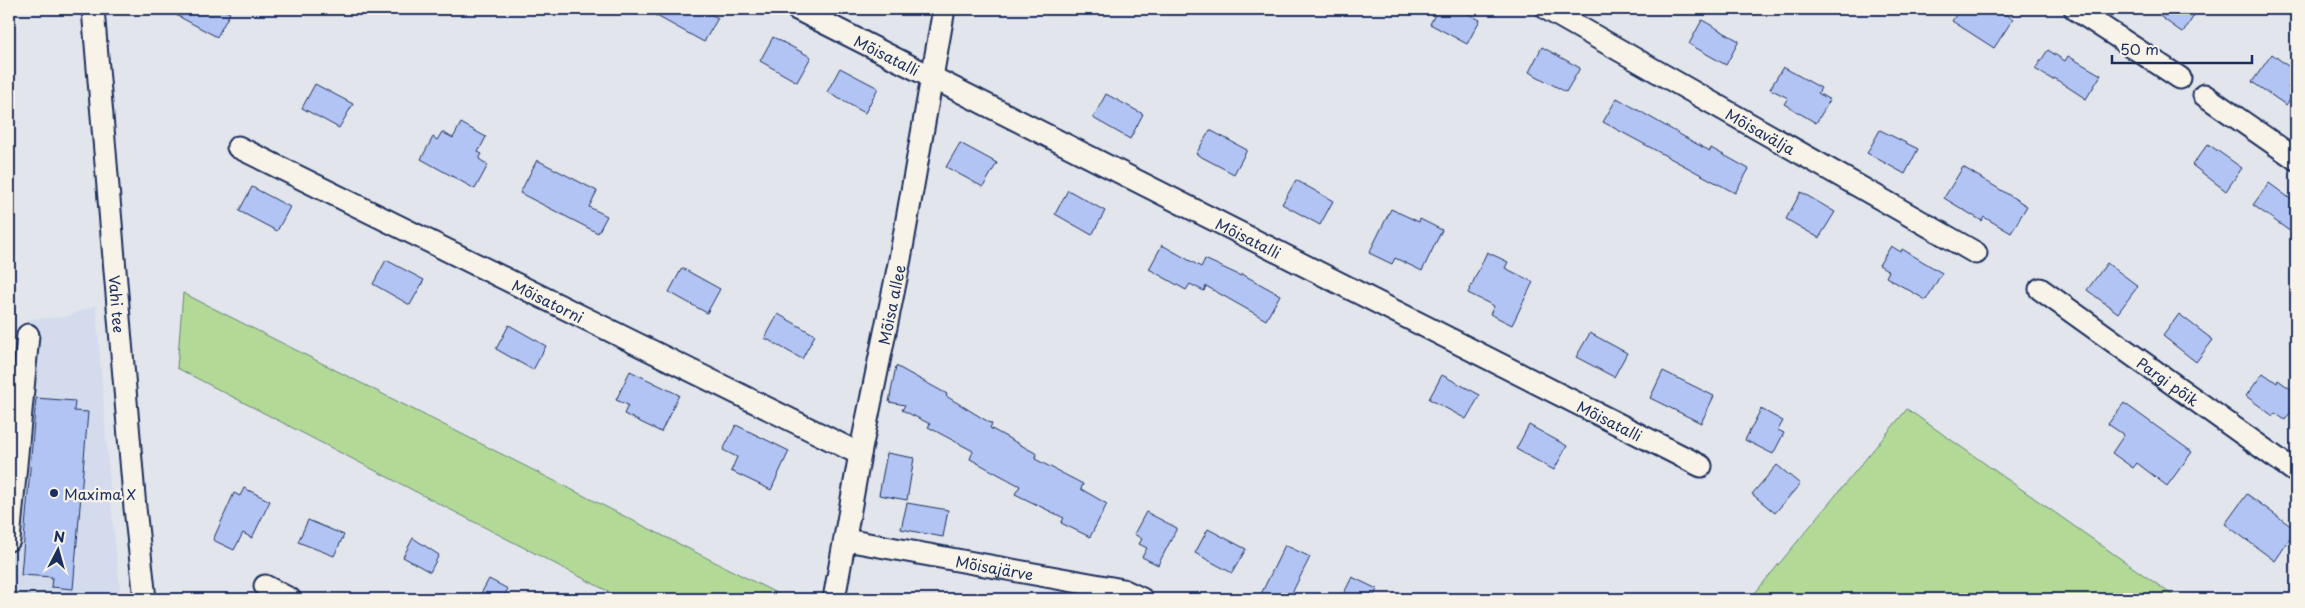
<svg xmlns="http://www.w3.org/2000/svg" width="2305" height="608" font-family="'Playpen Sans',sans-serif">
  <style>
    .built { fill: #d3dbed }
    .green { fill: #b2da96; stroke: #66847a }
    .building { fill: #b1c4f3; stroke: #1b2f5e }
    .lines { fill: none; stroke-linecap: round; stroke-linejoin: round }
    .minor-casing { stroke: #1b2f5e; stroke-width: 25 }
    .minor { stroke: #f7f3e8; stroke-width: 21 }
    .poi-dot { fill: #1b2f5e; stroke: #f7f3e8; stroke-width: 2 }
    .labels { text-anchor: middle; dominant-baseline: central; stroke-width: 4.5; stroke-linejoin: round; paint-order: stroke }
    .street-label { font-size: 15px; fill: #1b2f5e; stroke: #f7f3e8 }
    .poi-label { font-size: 15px; fill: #1b2f5e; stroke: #f7f3e8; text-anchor: start }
  </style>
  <rect width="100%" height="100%" fill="#e2e5eb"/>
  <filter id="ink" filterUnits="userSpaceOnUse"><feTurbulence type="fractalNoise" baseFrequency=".02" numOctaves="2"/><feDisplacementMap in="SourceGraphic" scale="10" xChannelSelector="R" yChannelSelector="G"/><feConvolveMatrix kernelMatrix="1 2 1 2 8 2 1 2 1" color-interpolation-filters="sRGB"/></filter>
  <g filter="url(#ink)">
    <!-- built -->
    <path class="built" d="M96,305l16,210 9,84h-112v-88l20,-192 36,-2z"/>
    <!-- green -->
    <path class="green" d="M183,293l605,306h-165l-446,-231z
      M1907,409l271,190h-428z"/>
    <!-- building -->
    <path class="building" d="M165,9h57l8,4 -13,24z
      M644,9h57l17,9 -14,24z
      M1438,9h21l21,11 -13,24 -37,-20z
      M1960,9h37l16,10 -19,29 -42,-27z
      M2150,9h48l-15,24z
      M1702,20l37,21 -13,24 -37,-21z
      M773,37l38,20 -14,25 -37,-21z
      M1542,47l38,21 -14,24 -37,-20z
      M2048,50l17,11 3,-5 33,19 -15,24 -32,-21 -1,2 -18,-11z
      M2272,54l24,18v5l-8,11 7,4 -9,13 -34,-23z
      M1783,67l38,21 -3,5 12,7 -14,23 -32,-19 4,-6 -18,-9z
      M840,68l38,20 -13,25 -38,-21z
      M315,84l38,20 -14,24 -37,-20z
      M1106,94l37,20 -13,25 -37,-21z
      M1617,98l78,45 15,8 1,-3 38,21 -14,24 -132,-71z
      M461,123l25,14 -8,15 4,2 -3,5 9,6 -13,24 -54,-30 12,-22 4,3 5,-8 11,6z
      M1210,130l37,20 -13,24 -38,-20z
      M1880,130l38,19 -13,25 -38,-21z
      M960,143l37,20 -14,24 -37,-20z
      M2208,144l34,24 -16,23 -34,-26z
      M537,160l60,31 -8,16 18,9 -9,17 -78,-40z
      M1963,167l64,39 -16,27 -27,-16 -2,4 -38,-23z
      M1296,180l37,21 -13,24 -38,-21z
      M2269,183l27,20v21l-5,8 -38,-27z
      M252,187l38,20 -13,24 -38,-20z
      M1068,190l37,21 -13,24 -37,-21z
      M1801,192l34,20 -16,26 -33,-19z
      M1391,209l28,13 1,-3 22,11 -20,41 -27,-13 -3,6 -23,-11z
      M1162,245l39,22 4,-8 36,17 1,-2 38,21 -14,25 -60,-34 -2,5 -14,-7 -4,6 -37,-21z
      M1891,246l10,6 1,-3 40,24 -16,27 -40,-23 3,-6 -10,-6z
      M1487,252l21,10 -3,6 28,14 -21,43 -22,-11 4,-8 -26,-13z
      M386,260l38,20 -14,25 -37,-21z
      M2107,263l31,23 -20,27 -31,-23z
      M682,268l38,21 -13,24 -38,-21z
      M778,314l37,21 -13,24 -37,-21z
      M2179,314l34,26 -17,22 -33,-26z
      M509,325l37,21 -13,24 -37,-21z
      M1590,333l37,20 -13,24 -38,-20z
      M896,366l51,28 -1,2 46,28 -2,4 47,26 -2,5 48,25 -2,5 26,15 -17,33 -29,-14 3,-5 -49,-24 5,-8 -50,-27 3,-8 -45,-24 2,-3 -28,-14 3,-5 -16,-3z
      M630,371l49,24 -18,37 -37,-18 4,-9 -12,-5z
      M1663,371l51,25 -13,27 -51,-25z
      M2263,373l14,10 1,-3 18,13v12l-11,15 -10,-7 -2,3 -27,-20z
      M1442,375l38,20 -14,24 -37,-20z
      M36,398l39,3 -1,10 14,1 -15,177 -22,-2 1,-10 -31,-2z
      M2124,403l68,49 -25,34 -30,-23 -4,5 -21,-15 12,-18 -16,-11z
      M1761,409l22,12 -5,9 6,3 -11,21 -28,-14z
      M736,425l53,26 -18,39 -40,-19 6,-14 -14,-7z
      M1529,425l38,21 -13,24 -38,-21z
      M887,453l27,5 -7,42 -28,-5z
      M1777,465l23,19 -25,29 -23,-19z
      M244,488l26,13 -18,37 -9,-5 -9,17 -21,-10 21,-47 6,3z
      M2247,494l49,36 -21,31 -50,-37z
      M907,503l41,7 -5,27 -42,-8z
      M1146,512l31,16 -19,37 -16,-8 5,-9 -8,-4 3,-5 -8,-5z
      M308,520l36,15 -10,21 -36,-14z
      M1208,529l38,20 -14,24 -37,-20z
      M413,538l26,17 -9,17 -27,-15z
      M1285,545l25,12 -21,42h-16l-12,-5z
      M1352,577l25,12 -5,10h-31z
      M489,579l19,10 -6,10h-24z"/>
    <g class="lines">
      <!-- minor casing -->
      <g class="minor-casing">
        <g id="minor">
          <path id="s1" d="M93,9l42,499 10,91"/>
          <path id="s2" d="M797,9l904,457"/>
          <path id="s3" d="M1547,9l429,244"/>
          <path d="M2075,9l105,69"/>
          <path d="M2204,95l92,64"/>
          <path id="s4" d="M238,147l622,307"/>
          <path id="s5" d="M2040,289l256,183"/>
          <path d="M9,540l19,-205"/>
          <path id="s6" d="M846,540l277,50 19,9"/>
          <path d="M265,586l25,13"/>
          <path id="s7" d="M834,599l26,-145 40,-195 44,-250"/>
        </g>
      </g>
      <!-- minor -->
      <use href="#minor" class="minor"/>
    </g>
  </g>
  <!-- markers -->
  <circle class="poi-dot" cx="54" cy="493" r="5"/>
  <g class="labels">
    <!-- street labels -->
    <g class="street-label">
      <text stroke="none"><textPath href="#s2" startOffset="101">Mõisatalli</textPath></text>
      <text stroke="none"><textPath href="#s3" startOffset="246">Mõisavälja</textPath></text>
      <text stroke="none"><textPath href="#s2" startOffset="506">Mõisatalli</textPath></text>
      <text stroke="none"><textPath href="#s4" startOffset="346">Mõisatorni</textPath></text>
      <text stroke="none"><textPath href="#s1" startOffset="296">Vahi tee</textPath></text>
      <text stroke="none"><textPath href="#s7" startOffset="300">Mõisa allee</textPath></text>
      <text stroke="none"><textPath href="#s5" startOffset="158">Pargi põik</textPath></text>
      <text stroke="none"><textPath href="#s2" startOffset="911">Mõisatalli</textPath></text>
      <text stroke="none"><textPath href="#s6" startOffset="151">Mõisajärve</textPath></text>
    </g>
    <!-- poi labels -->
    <g class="poi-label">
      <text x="64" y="493">Maxima X</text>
    </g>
  </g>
  <!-- margin -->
  <rect width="2305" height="608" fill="none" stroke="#f7f3e8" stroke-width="30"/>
  <rect x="15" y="15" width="2275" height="578" fill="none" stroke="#1b2f5e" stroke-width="2" filter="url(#ink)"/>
  <!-- north arrow -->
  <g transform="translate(58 550) rotate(6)" stroke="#f7f3e8" stroke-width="4" paint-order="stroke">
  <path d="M0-4L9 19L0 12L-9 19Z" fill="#1b2f5e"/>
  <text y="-8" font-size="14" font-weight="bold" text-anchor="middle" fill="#1b2f5e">N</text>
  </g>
  <!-- scale -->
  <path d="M2112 55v8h140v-8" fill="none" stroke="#1b2f5e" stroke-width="2.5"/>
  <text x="2120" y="55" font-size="15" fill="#1b2f5e" stroke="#f7f3e8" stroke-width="4" paint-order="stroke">50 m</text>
</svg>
